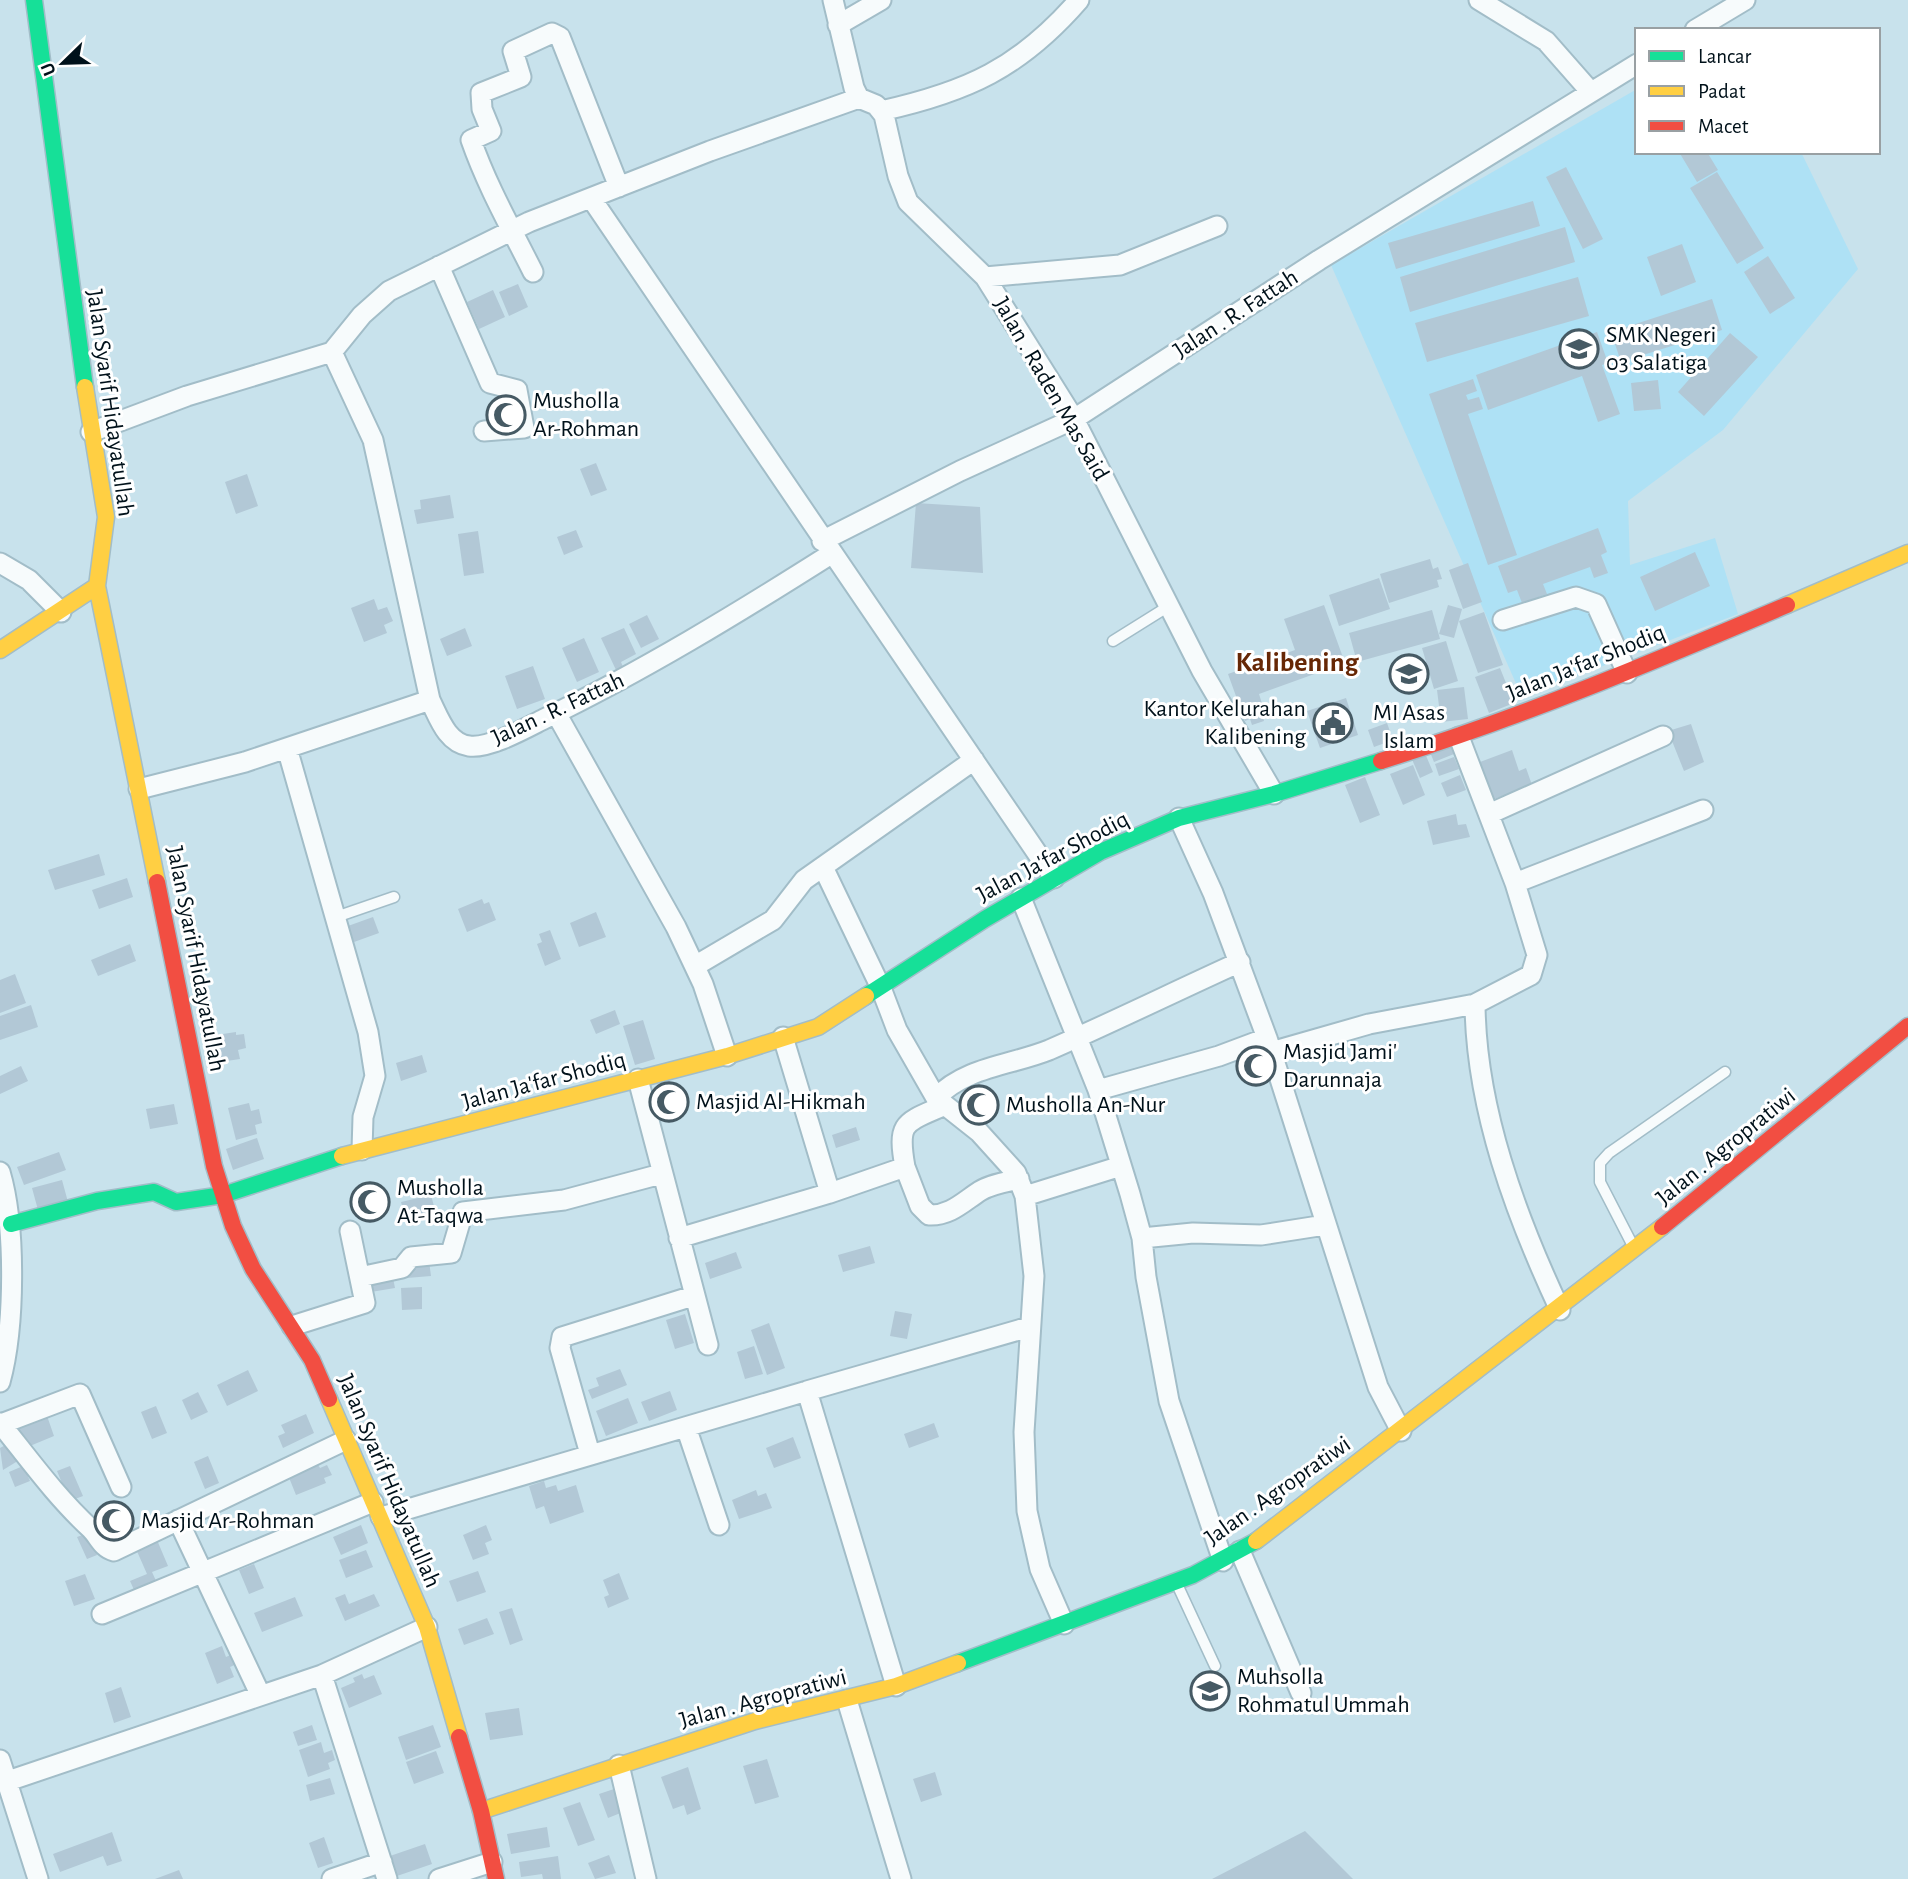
<svg xmlns="http://www.w3.org/2000/svg" width="1908" height="1879" font-family="'Alegreya Sans',sans-serif">
  <style>
    .built { fill: #aee1f5 }
    .building { fill: #b2c8d6 }
    .lines { fill: none; stroke-linecap: round; stroke-linejoin: round }
    .lane-casing { stroke: #a2bdc8; stroke-width: 13 }
    .street-casing { stroke: #a2bdc8; stroke-width: 23 }
    .fast-casing { stroke: #a2bdc8; stroke-width: 19 }
    .slow-casing { stroke: #a2bdc8; stroke-width: 19 }
    .jam-casing { stroke: #a2bdc8; stroke-width: 19 }
    .lane { stroke: #f7fbfc; stroke-width: 10 }
    .street { stroke: #f7fbfc; stroke-width: 19 }
    .fast { stroke: #16e098; stroke-width: 16 }
    .slow { stroke: #ffcf43; stroke-width: 16 }
    .jam { stroke: #f24e42; stroke-width: 16 }
    .labels { text-anchor: middle; dominant-baseline: central; stroke-width: 6; stroke-linejoin: round; paint-order: stroke }
    .street-label { font-size: 24px; fill: #00111a; stroke: #fff }
    .poi-label { font-size: 24px; fill: #00111a; stroke: #fff; text-anchor: start }
    .quarter-label { font-size: 28px; font-weight: bold; fill: #662705; stroke: #fff }
  </style>
  <rect width="100%" height="100%" fill="#c8e2ec"/>
  <!-- built -->
  <path class="built" d="M1637,89v63h164l57,117 -135,161 -95,71 2,64 85,-27 23,76 -216,83 -191,-432z"/>
  <!-- building -->
  <path class="building" d="M1679,152h28l11,18 -21,12z
    M1566,167l37,72 -20,10 -37,-72z
    M1717,172l47,76 -27,16 -47,-76z
    M1533,201l7,25 -144,43 -8,-26z
    M1565,227l10,35 -165,50 -10,-35z
    M1682,244l14,38 -35,14 -14,-39z
    M1768,256l27,42 -25,16 -26,-42z
    M1578,277l11,39 -162,46 -12,-39z
    M518,284l10,23 -19,9 -10,-24z
    M493,290l12,27 -26,12 -12,-27z
    M1712,299l10,31 -101,32 -10,-30z
    M1597,332l11,31 -6,2 18,49 -22,8 -16,-46 -94,34 -12,-35z
    M1730,333l28,24 -54,59 -26,-24z
    M1473,379l4,12 -11,4 2,5 11,-3 4,12 -15,5 49,141 -29,10 -59,-171z
    M1658,380l3,29 -27,2 -3,-28z
    M596,463l11,27 -16,6 -11,-27z
    M247,474l11,32 -22,8 -11,-32z
    M450,495l4,23 -37,6 -3,-14 7,-1 -1,-9z
    M916,503l64,4 3,66 -72,-5z
    M1598,528l9,24 -6,3 7,18 -14,5 -4,-11 -47,17 4,10 -25,9 -5,-13 -9,3 -10,-27z
    M576,530l7,17 -19,8 -7,-18z
    M478,531l6,42 -20,3 -6,-42z
    M1695,552l15,34 -55,25 -15,-34z
    M1430,559l3,10 5,-2 4,12 -5,1 2,7 -50,16 -9,-29z
    M1468,563l14,39 -19,7 -14,-39z
    M1379,578l11,31 -51,17 -10,-31z
    M374,599l4,11 9,-3 6,14 -9,4 3,8 -23,9 -13,-34z
    M1324,605l21,58 -86,31 6,19 -3,1 2,7 -12,4 -2,-6 -5,2 -17,-47 67,-24 -11,-31z
    M1448,605l14,4 -8,29 -15,-4z
    M1432,610l8,29 -83,23 -8,-29z
    M1484,612l19,53 -25,8 -19,-52z
    M647,615l12,24 -18,9 -12,-24z
    M465,628l7,18 -25,10 -7,-17z
    M624,628l12,26 -15,8 2,5 -7,3 -15,-32z
    M584,638l15,34 -22,10 -15,-34z
    M1446,641l12,40 -24,8 -12,-41z
    M533,666l12,33 -28,10 -12,-33z
    M1500,668l14,35 -25,10 -14,-36z
    M1464,687l4,32 -27,3 -4,-32z
    M1346,698l12,37 -38,13 -13,-37z
    M1387,723l6,17 -19,7 -6,-17z
    M1691,724l13,38 -20,9 -16,-40z
    M1450,744l4,10 -20,8 -4,-10z
    M1512,750l7,21 7,-3 6,17 -38,14 -14,-37z
    M1424,751l9,21 -13,6 -9,-21z
    M1454,757l5,12 -20,7 -4,-12z
    M1413,765l12,30 -22,10 -13,-31z
    M1460,775l6,15 -19,7 -6,-14z
    M1365,777l15,38 -20,8 -15,-38z
    M1456,814l2,11 8,-1 4,13 -37,8 -6,-24z
    M99,854l6,21 -50,15 -7,-20z
    M127,878l6,19 -34,12 -7,-19z
    M482,899l2,5 5,-2 7,18 -29,12 -9,-23z
    M596,912l10,25 -27,10 -9,-24z
    M373,917l6,16 -25,9 -6,-16z
    M550,930l11,29 -16,7 -8,-22 5,-2 -3,-8z
    M130,944l6,17 -38,15 -7,-16z
    M15,974l11,29 -26,10v-33z
    M31,1005l7,22 -38,13v-24z
    M615,1010l5,14 -24,10 -6,-14z
    M643,1020l12,39 -20,6 -12,-39z
    M236,1032v3l8,-1 2,14 -8,2 2,9 -20,3 -4,-27z
    M422,1055l5,17 -26,9 -5,-18z
    M21,1066l7,15 -28,13v-18z
    M249,1103l2,8 8,-2 3,14 -7,2 2,9 -21,6 -8,-32z
    M174,1104l4,20 -28,5 -4,-20z
    M856,1127l4,13 -24,8 -4,-13z
    M257,1138l7,21 -31,11 -7,-21z
    M59,1152l7,18 -42,15 -7,-18z
    M62,1180l6,22 -30,8 -6,-22z
    M431,1195l5,19 -30,7 -5,-19z
    M870,1246l5,17 -32,9 -5,-17z
    M736,1252l6,16 -32,11 -5,-16z
    M429,1261l2,15 -24,2 -2,-15z
    M392,1273l3,15 -24,4 -3,-15z
    M422,1287v22l-20,1 -1,-22z
    M895,1311l17,3 -5,25 -17,-3z
    M685,1314l9,29 -19,6 -9,-29z
    M769,1323l16,45 -18,7 -16,-45z
    M754,1346l9,28 -18,5 -8,-27z
    M620,1369l7,16 -35,14 -4,-9 11,-4 -3,-8z
    M248,1370l10,21 -31,15 -10,-21z
    M670,1391l7,19 -28,11 -8,-19z
    M198,1392l10,20 -17,8 -9,-20z
    M628,1398l10,25 -32,13 -10,-25z
    M156,1406l11,27 -15,6 -11,-27z
    M46,1413l8,23 -29,12 -10,-24z
    M306,1414l8,19 -31,15 -5,-12 7,-3 -4,-8z
    M934,1423l5,14 -30,11 -5,-14z
    M793,1437l8,21 -27,10 -8,-20z
    M11,1442l10,17 -18,11 -3,-22z
    M208,1456l11,27 -14,6 -11,-27z
    M317,1463l3,5 7,-3 5,10 -8,3 2,5 -30,12 -8,-20z
    M23,1466l7,15 -15,6 -6,-15z
    M70,1466l13,30 -8,3 -3,8 -15,-36z
    M544,1481l2,7 10,-3 2,6 18,-6 8,27 -34,12 -6,-18 -8,3 -7,-23z
    M756,1490l2,6 8,-3 6,15 -33,11 -7,-19z
    M361,1525l7,18 -27,12 -8,-18z
    M486,1525l6,15 -7,3 4,11 -16,6 -10,-25z
    M88,1533l9,22 -10,4 -10,-22z
    M157,1540l11,26 -16,6 5,11 -22,9 -5,-11 17,-7 -11,-25z
    M366,1550l7,17 -27,11 -7,-18z
    M254,1564l10,24 -15,6 -10,-24z
    M478,1571l8,21 -29,10 -8,-21z
    M619,1573l10,26 -21,9 -4,-11 5,-2 -6,-15z
    M85,1574l10,25 -21,7 -9,-25z
    M345,1594l4,10 25,-10 6,12 -35,15 -10,-23z
    M295,1597l8,19 -41,16 -8,-19z
    M512,1608l11,32 -13,5 -11,-33z
    M487,1618l7,16 -30,11 -6,-16z
    M222,1646l4,11 9,-4 4,10 -9,4 4,10 -17,7 -12,-31z
    M362,1674l2,5 10,-4 8,19 -33,14 -8,-20 14,-6 -2,-4z
    M121,1687l10,30 -17,6 -9,-30z
    M519,1708l4,27 -33,5 -5,-27z
    M312,1725l5,15 -19,6 -5,-14z
    M433,1725l8,22 -35,13 -8,-23z
    M321,1742l3,11 8,-3 3,10 -7,3 2,6 -22,8 -9,-27z
    M436,1751l8,22 -30,11 -8,-22z
    M767,1759l12,38 -24,7 -12,-38z
    M688,1767l13,42 -14,6 -3,-10 -11,4 -12,-32z
    M935,1772l7,23 -21,7 -8,-23z
    M330,1778l5,16 -25,7 -4,-16z
    M620,1787l8,23 -20,8 -9,-24z
    M580,1802l15,38 -17,6 -15,-38z
    M547,1827l3,20 -39,7 -4,-20z
    M1305,1831l48,48h-141z
    M112,1832l10,29 -15,5 -4,-10 -43,16 -7,-18z
    M324,1837l9,26 -15,5 -9,-25z
    M425,1844l7,20 -35,12 -7,-20z
    M609,1855l7,18 -21,6 -7,-16z
    M558,1856l3,23h-18l-1,-5 -21,3 -2,-15z
    M179,1870l4,9h-28z"/>
  <g class="lines">
    <!-- lane casing -->
    <g class="lane-casing">
      <path id="lane" d="M1113,641l56,-35
        M336,917l58,-20
        M1633,1246l-33,-64v-19l9,-10 116,-81
        M1176,1582l39,84"/>
    </g>
    <!-- street casing -->
    <g class="street-casing">
      <path id="street" d="M833,0l21,88 5,10 17,7 8,10 14,61 10,26 77,75 89,142 128,252 72,123
        M1479,0l67,41 44,50
        M838,25l43,-25
        M1695,30l50,-30
        M881,111c86,-19 139,-43 198,-111
        M591,198l463,680
        M439,266l51,117 27,7 7,38 -40,3
        M533,272c-22,-44 -46,-86 -62,-132l20,-9 -9,-22 -1,-16 40,-16 -8,-26 39,-18 8,4 59,150
        M985,277l135,-12 97,-39
        M332,352l41,88 57,260c9,18 17,43 39,46 20,3 57,-18 75,-27 99,-48 194,-106 287,-165
        M91,432l96,-36 145,-44 30,-37 27,-24 140,-69 181,-71 149,-53
        M822,541l138,-70 114,-52 245,-159 318,-196
        M0,563l29,17 32,32
        M1503,620l73,-23 20,7 31,69
        M556,713l120,214 27,57 24,72
        M1459,737l56,146 22,72 -6,20 -56,29c1,105 41,212 85,306
        M287,748l81,284 7,44 -12,41 -1,33
        M139,789l106,-27 185,-62
        M1489,814l174,-78
        M1179,818l34,75 54,145 111,349 23,44
        M823,867l58,121 16,42 39,68 43,34 37,41 9,23 9,80 -10,156 3,79 13,58 24,55
        M1515,883l188,-73
        M1021,898l77,192 32,104 12,44 4,39 23,124 54,160
        M695,966l78,-46 31,-40 170,-120
        M1271,1052l98,-28 106,-20
        M638,1079l70,266
        M1098,1090l121,-34 48,-18
        M936,1098c29,-31 76,-33 113,-48 64,-28 127,-59 191,-88
        M905,1167l15,39 9,9c21,1 34,-13 51,-24 11,-7 26,-9 39,-12
        M0,1172c16,54 15,155 0,210
        M830,1193l75,-26c-8,-45 -1,-44 38,-61
        M1025,1196l96,-30
        M679,1238l151,-45 -47,-156
        M1142,1238l51,-5 68,2 64,-10
        M360,1277l42,-9 9,-11 40,-4 12,-41 101,-12 97,-26
        M292,1326l73,-23 -15,-72
        M807,1391l222,-64
        M0,1423c29,36 57,75 91,106 8,8 11,19 23,22l232,-111
        M1,1424l79,-30 41,93
        M686,1427l33,98
        M590,1454l-30,-106 2,-11 131,-41
        M381,1517l426,-126 89,295
        M178,1520l82,174
        M1240,1551l61,142
        M102,1614l271,-112
        M322,1675l65,204
        M847,1700l54,179
        M0,1760l38,119
        M619,1765l27,114
        M8,1781l314,-106 105,-48
        M332,1879l50,-17
        M439,1879l53,-17"/>
    </g>
    <!-- fast casing -->
    <g class="fast-casing">
      <path id="fast" d="M34,0l51,387
        M866,996l119,-77 115,-67 79,-34 95,-24 107,-33
        M11,1224l86,-23 57,-9 22,10 47,-7 119,-39
        M958,1663l235,-88 63,-34"/>
    </g>
    <!-- slow casing -->
    <g class="slow-casing">
      <path id="slow" d="M85,387l21,130 -9,69 60,296
        M1787,605l121,-52
        M0,650l97,-64
        M342,1156l385,-100 91,-29 48,-31
        M329,1399l98,228 32,110
        M1256,1541l406,-314
        M481,1811l274,-90 141,-35 62,-23"/>
    </g>
    <!-- jam casing -->
    <g class="jam-casing">
      <path id="jam" d="M1381,761c139,-43 272,-99 406,-156
        M157,882l57,284 19,60 20,43 59,91 17,39
        M1662,1227l246,-201
        M459,1737l22,74 15,68"/>
    </g>
    <!-- lane -->
    <use href="#lane" class="lane"/>
    <!-- street -->
    <use href="#street" class="street"/>
    <!-- fast -->
    <use href="#fast" class="fast"/>
    <!-- slow -->
    <use href="#slow" class="slow"/>
    <!-- jam -->
    <use href="#jam" class="jam"/>
  </g>
  <!-- icons -->
  <defs>
    <g id="school-ring" transform="scale(2.0125)"><circle r="9.5" fill="#fff" stroke="#465a64" stroke-width="1.5"/><path d="M0-5L7-2L0 1L-7-2ZM-4 1L0 2.5L4 1V4Q0 6-4 4Z" fill="#465a64"/></g>
    <g id="mosque-ring" transform="scale(2.0125)"><circle r="9.5" fill="#fff" stroke="#465a64" stroke-width="1.5"/><path d="M3.5-4.9A6 6 0 1 0 3.5 4.9A5 5 0 1 1 3.5-4.9Z" fill="#465a64"/></g>
    <g id="civic-ring" transform="scale(2.0125)"><circle r="9.5" fill="#fff" stroke="#465a64" stroke-width="1.5"/><path d="M-.6-6.5H3V-4.5H.6V-3L4-1V1h2V6H-6V1h2V-1L-.6-3ZM-1.2 2.5V6h2.4V2.5Z" fill="#465a64"/></g>
  </defs>
  <g fill-rule="evenodd">
    <use href="#school-ring" x="1579" y="349"/>
    <use href="#mosque-ring" x="506" y="415"/>
    <use href="#school-ring" x="1409" y="674"/>
    <use href="#civic-ring" x="1333" y="723"/>
    <use href="#mosque-ring" x="1256" y="1066"/>
    <use href="#mosque-ring" x="669" y="1102"/>
    <use href="#mosque-ring" x="979" y="1105"/>
    <use href="#mosque-ring" x="370" y="1202"/>
    <use href="#mosque-ring" x="114" y="1521"/>
    <use href="#school-ring" x="1210" y="1691"/>
  </g>
  <g class="labels">
    <!-- street labels -->
    <g class="street-label">
      <text transform="translate(1236 314) rotate(-33)">Jalan . R. Fattah</text>
      <text transform="translate(1051 389) rotate(60)">Jalan . Raden Mas Said</text>
      <text transform="translate(110 403) rotate(82)">Jalan Syarif Hidayatullah</text>
      <text transform="translate(1586 663) rotate(-22)">Jalan Ja'far Shodiq</text>
      <text transform="translate(558 709) rotate(-25)">Jalan . R. Fattah</text>
      <text transform="translate(1053 857) rotate(-28)">Jalan Ja'far Shodiq</text>
      <text transform="translate(196 959) rotate(79)">Jalan Syarif Hidayatullah</text>
      <text transform="translate(544 1081) rotate(-15)">Jalan Ja'far Shodiq</text>
      <text transform="translate(1726 1147) rotate(-39)">Jalan . Agropratiwi</text>
      <text transform="translate(389 1481) rotate(67)">Jalan Syarif Hidayatullah</text>
      <text transform="translate(1278 1491) rotate(-35)">Jalan . Agropratiwi</text>
      <text transform="translate(763 1699) rotate(-15)">Jalan . Agropratiwi</text>
    </g>
    <!-- poi labels -->
    <g class="poi-label">
      <text x="1606" y="335">SMK Negeri<tspan x="1606" dy="28">03 Salatiga</tspan></text>
      <text x="533" y="401">Musholla<tspan x="533" dy="28">Ar-Rohman</tspan></text>
      <text x="1306" y="709" text-anchor="end">Kantor Kelurahan<tspan x="1306" dy="28">Kalibening</tspan></text>
      <text x="1409" y="713" text-anchor="middle">MI Asas<tspan x="1409" dy="28">Islam</tspan></text>
      <text x="1283" y="1052">Masjid Jami'<tspan x="1283" dy="28">Darunnaja</tspan></text>
      <text x="696" y="1102">Masjid Al-Hikmah</text>
      <text x="1006" y="1105">Musholla An-Nur</text>
      <text x="397" y="1188">Musholla<tspan x="397" dy="28">At-Taqwa</tspan></text>
      <text x="141" y="1521">Masjid Ar-Rohman</text>
      <text x="1237" y="1677">Muhsolla<tspan x="1237" dy="28">Rohmatul Ummah</tspan></text>
    </g>
    <!-- quarter labels -->
    <g class="quarter-label">
      <text x="1297" y="663">Kalibening</text>
    </g>
  </g>
  <!-- legend -->
  <rect x="1635" y="28" width="245" height="126" fill="#ffffff" stroke="#99a0a3" stroke-width="2"/>
  <rect x="1649" y="51" width="35" height="10" fill="#16e098" stroke="#99a0a3" stroke-width="2"/>
  <text x="1698" y="63" font-size="21" fill="#00111a">Lancar</text>
  <rect x="1649" y="86" width="35" height="10" fill="#ffcf43" stroke="#99a0a3" stroke-width="2"/>
  <text x="1698" y="98" font-size="21" fill="#00111a">Padat</text>
  <rect x="1649" y="121" width="35" height="10" fill="#f24e42" stroke="#99a0a3" stroke-width="2"/>
  <text x="1698" y="133" font-size="21" fill="#00111a">Macet</text>
  <!-- north arrow -->
  <g transform="translate(63 63) rotate(247)" stroke="#ffffff" stroke-width="5" paint-order="stroke">
  <path d="M0-5L12 26L0 18L-12 26Z" fill="#00111a"/>
  <text y="-10" font-size="19" font-weight="bold" text-anchor="middle" fill="#00111a">U</text>
  </g>
</svg>
